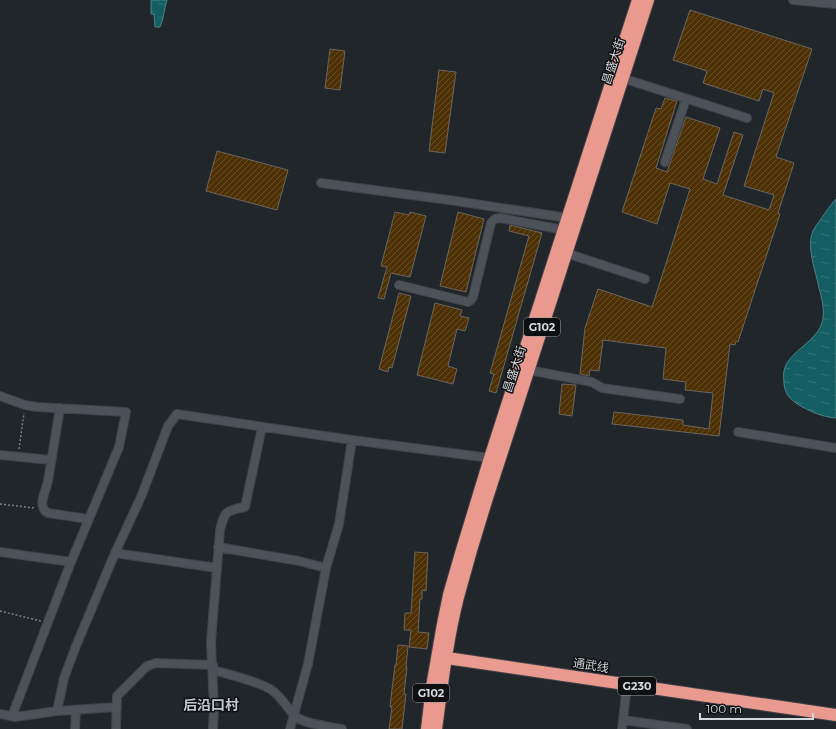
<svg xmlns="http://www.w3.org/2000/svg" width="836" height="729" font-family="Montserrat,'Noto Sans SC',sans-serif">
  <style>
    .water { fill: url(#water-ripples); stroke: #4d8387 }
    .building { fill: url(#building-hatch); stroke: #6b655f }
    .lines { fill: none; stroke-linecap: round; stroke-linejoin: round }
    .minor-casing { stroke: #404348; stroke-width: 10 }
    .highway-casing { stroke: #404348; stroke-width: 14 }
    .path { stroke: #7d8186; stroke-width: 1.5; stroke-dasharray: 2 2; stroke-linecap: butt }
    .minor { stroke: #4d5258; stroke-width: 8 }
    .highway { stroke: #e9998e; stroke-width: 12 }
    .labels { text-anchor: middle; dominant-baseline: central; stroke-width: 3; stroke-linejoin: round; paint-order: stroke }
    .shield { fill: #0d0f11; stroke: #999c9f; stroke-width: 1 }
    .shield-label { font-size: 11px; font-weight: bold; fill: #d5d8dc }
    .street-label { font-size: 12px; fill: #d5d8dc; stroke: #0d0f11 }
    .quarter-label { font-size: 14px; font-weight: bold; fill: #c3c9d1; stroke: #0d0f11 }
  </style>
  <defs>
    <pattern id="water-ripples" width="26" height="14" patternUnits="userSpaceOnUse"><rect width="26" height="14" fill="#135e62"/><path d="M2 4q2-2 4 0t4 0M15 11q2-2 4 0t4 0" fill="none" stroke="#347478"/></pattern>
    <pattern id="building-hatch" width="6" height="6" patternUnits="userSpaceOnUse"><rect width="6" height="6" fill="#4d3105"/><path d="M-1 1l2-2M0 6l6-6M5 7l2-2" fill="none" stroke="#664e29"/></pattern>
  </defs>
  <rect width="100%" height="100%" fill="#21262b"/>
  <!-- water -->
  <path class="water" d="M151,0h16c-3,9 -3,18 -7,27h-5l-1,-13h-3z
    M836,199v219c-14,-1 -28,-7 -40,-15 -7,-5 -11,-10 -12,-19 0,-4 -1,-9 0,-13 4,-21 36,-29 39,-53 1,-10 -1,-20 -4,-30 -3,-16 -13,-41 -6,-57 2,-4 5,-8 8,-12 5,-7 9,-14 15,-20z"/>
  <!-- building -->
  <path class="building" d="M690,10l122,39 -36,108 18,6 -16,50 2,1 -42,128 -2,-1 -1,4 -5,-1 -11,92 -107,-12 2,-12 69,8v5l26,4 4,-36 -28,-3 1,-8 -23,-3 3,-31 -63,-8 -4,31 -9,-1 -1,6 -9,-2 5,-46 13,-39 54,18 38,-118 -20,-6 -13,41 -35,-12 34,-104 5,1 4,-11 12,3 -21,67 11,4 19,-55 34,11 -17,51 14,5 17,-52 9,3 -20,60 46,15 5,-15 -30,-9 30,-93 -11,-4 -4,12 -56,-18 4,-12 -34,-11z
    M330,49l15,2 -5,39 -15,-2z
    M439,70l17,2 -11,81 -16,-2z
    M217,151l71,19 -11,40 -71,-19z
    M395,212l14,3 1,-3 16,4 -16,61 -19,-4 -7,26 -6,-1 9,-31 -6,-1z
    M458,212l26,7 -18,73 -26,-6z
    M510,225l32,8 -46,160 -7,-2 5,-17 -4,-1 39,-137 -20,-5z
    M399,293l12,3 -19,72 -3,-1 -1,5 -9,-3z
    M435,303l27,7 -2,6 9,2 -4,13 -8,-2 -9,37 9,3 -4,15 -36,-9z
    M562,384l14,1 -4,31 -13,-2z
    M415,552l13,1 -2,38 -4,-1v9h-2l-2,33 11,1 -2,16 -18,-2 2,-17h-7l1,-17h6z
    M398,645l10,1 -2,21h1l-3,27h2l-4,35h-13l3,-22h-2l2,-18 3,-24h1z"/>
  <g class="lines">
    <!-- minor casing -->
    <g class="minor-casing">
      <path id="minor" d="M793,0l43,4
        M622,78l125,40
        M665,162l21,-63
        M321,183l128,17 119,18
        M566,253l79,26
        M399,285l69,17 3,-2 2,-3 18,-74c3,-4 4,-5 9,-5l64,12
        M528,370l64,12 10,6 78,11
        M0,396l25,9 12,2 89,5 -7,35 -48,115 -59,154
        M60,408l-12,73c-1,3 -2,7 -3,10 -2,7 -5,13 0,20l3,2 40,6
        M738,432l98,16
        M0,455l51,5
        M218,547l81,14 27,7
        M0,552l71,10
        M115,553l102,15
        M213,670c15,4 48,12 60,21 9,7 15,18 23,26 12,8 32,9 46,12
        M57,711l7,-33 12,-32 39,-93 26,-56 27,-71 9,-12 175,26 138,18
        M0,714l15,3 42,-6 60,-4
        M623,720l64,9
        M75,729l1,-19
        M116,729l1,-33 30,-30 9,-3 57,2
        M213,729l1,-21 -3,-66 9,-112c5,-19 5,-19 25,-23l17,-80
        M290,729l18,-65 18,-96 13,-44 13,-84
        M622,729l5,-44"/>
    </g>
    <!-- highway casing -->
    <g class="highway-casing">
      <path id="highway" d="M440,657l396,58
        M427,729l5,-42 11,-63 6,-29 13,-45 28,-92 148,-458
        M436,729c6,-44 11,-89 22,-132 9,-34 19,-68 30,-102l160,-495"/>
    </g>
    <!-- path -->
    <path class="path" d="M19,449l5,-36
      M0,504l35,4
      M0,611l41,10"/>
    <!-- minor -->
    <use href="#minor" class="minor"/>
    <!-- highway -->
    <use href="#highway" class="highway"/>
  </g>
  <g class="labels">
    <!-- shield labels -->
    <g class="shield">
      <rect x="524" y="318" width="36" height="18" rx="3"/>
      <rect x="618" y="677" width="38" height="18" rx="3"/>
      <rect x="413" y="684" width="36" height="18" rx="3"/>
    </g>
    <g class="shield-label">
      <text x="542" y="327">G102</text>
      <text x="637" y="686">G230</text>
      <text x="431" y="693">G102</text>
    </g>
    <!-- street labels -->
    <g class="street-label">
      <text transform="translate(613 61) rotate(-72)">昌盛大街</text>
      <text transform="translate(514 369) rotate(-72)">昌盛大街</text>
      <text transform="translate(591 665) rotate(9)">通武线</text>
    </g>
    <!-- quarter labels -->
    <g class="quarter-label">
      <text x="211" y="705">后沿口村</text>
    </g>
  </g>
  <!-- scale -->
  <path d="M700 713v6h113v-6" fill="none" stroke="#d5d8dc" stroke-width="2"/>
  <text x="706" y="713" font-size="12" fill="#d5d8dc" stroke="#0d0f11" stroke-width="3" paint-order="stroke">100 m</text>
</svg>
